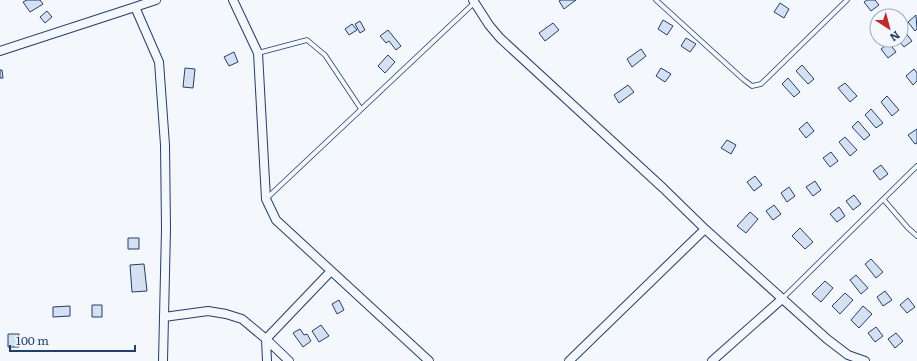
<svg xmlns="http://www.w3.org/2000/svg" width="917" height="361" font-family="Literata,serif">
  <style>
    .building { fill: #d5e0f0; stroke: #1d3f73 }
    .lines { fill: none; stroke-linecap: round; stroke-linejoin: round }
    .service-casing { stroke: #1d3f73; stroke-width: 5.5 }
    .minor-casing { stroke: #1d3f73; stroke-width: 10 }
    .service { stroke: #f4f7fb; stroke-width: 4 }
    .minor { stroke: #f4f7fb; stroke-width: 8 }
  </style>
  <rect width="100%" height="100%" fill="#f4f7fb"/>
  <!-- building -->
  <path class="building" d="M27,0h13l3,4 -13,8 -7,-10z
    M561,0h15l-12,9 -5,-8z
    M867,0h8l4,5 -8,6 -7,-9z
    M780,3l9,6 -5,9 -10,-6z
    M47,11l5,6 -7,6 -5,-6z
    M916,15l1,14 -2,2 -7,-9z
    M663,20l10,6 -6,9 -9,-6z
    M360,21l5,9 -5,3 -5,-9z
    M553,23l6,7 -14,11 -6,-8z
    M352,24l5,6 -8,5 -4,-6z
    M388,30l13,16 -5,4 -7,-9 -3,2 -6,-7z
    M905,32l7,9 -8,6 -6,-7h3v-5z
    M686,38l10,6 -6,8 -9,-6z
    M889,43l7,9 -8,6 -7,-9z
    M641,49l5,7 -14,11 -5,-8z
    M234,52l4,10 -9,4 -5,-9z
    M388,55l7,7 -10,11 -7,-7z
    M802,65l12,14 -6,5 -12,-13z
    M185,68l10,1 -2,19 -10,-1z
    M661,68l10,6 -6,8 -9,-6z
    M914,69l3,4v8l-4,4 -7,-9z
    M0,70h2l1,8h-3z
    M788,78l12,14 -6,5 -12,-13z
    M845,83l12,13 -7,6 -12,-14z
    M628,85l6,7 -15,11 -5,-8z
    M887,96l12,14 -7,6 -11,-14z
    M871,109l12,14 -7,5 -11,-13z
    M858,121l12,14 -6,5 -12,-13z
    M807,122l7,9 -8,7 -7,-9z
    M917,129v14l-2,1 -7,-9z
    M845,137l12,13 -7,6 -11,-14z
    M727,140l9,5 -5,9 -10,-6z
    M831,152l7,9 -8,6 -7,-9z
    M881,165l7,9 -8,6 -7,-9z
    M755,176l7,9 -8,6 -7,-9z
    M815,181l6,9 -8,6 -7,-9z
    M789,187l6,9 -8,6 -6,-9z
    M854,195l7,9 -8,6 -7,-9z
    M774,205l7,9 -8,6 -7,-9z
    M839,207l6,9 -8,6 -7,-8z
    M750,212l8,7 -12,14 -9,-7z
    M800,228l13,14 -8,7 -13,-13z
    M128,238h11v11h-11z
    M871,259l12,13 -7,6 -11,-14z
    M144,264l3,27 -15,1 -2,-27z
    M856,275l12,13 -7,6 -11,-14z
    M825,281l8,7 -12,14 -9,-8z
    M885,291l7,9 -9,6 -6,-9z
    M845,293l8,7 -13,14 -8,-8z
    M908,298l7,9 -8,6 -7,-8z
    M339,300l5,10 -7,4 -5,-10z
    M92,305h10v12h-10z
    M70,306v10l-17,1v-10z
    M863,306l9,8 -13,14 -8,-8z
    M321,325l8,11 -10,6 -7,-11z
    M876,327l7,9 -8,6 -7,-9z
    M300,329l4,6 3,-1 4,7 -8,6 -10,-14z
    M896,333l7,8 -8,7 -7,-9z
    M8,334h11v13h-11z"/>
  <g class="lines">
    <!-- service casing -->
    <g class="service-casing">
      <path id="service" d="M656,0l88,80 8,6 9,-2 86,-84
        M258,53l49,-13 18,15 36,54
        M267,198l207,-195
        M884,200l24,28 9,8
        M782,299l135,-133"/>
    </g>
    <!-- minor casing -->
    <g class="minor-casing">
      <path id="minor" d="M156,0l-21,7 24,55 6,83 1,84 -3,132
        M233,0l25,53 8,146 10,21 153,141
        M473,0l16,25 11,13 163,150 42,41 122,110 21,16 17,6
        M0,51l135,-44
        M164,317l44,-6 18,3 16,5 24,20 23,22
        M267,361l-1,-22 65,-68
        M569,361l136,-132
        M712,361l70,-62"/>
    </g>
    <!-- service -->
    <use href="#service" class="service"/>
    <!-- minor -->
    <use href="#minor" class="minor"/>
  </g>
  <!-- north arrow -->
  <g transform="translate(889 28) rotate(144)"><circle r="19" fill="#f4f7fb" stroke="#9eadc5"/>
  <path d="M0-3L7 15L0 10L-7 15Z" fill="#c62828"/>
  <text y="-6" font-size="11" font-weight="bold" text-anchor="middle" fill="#1d3f73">N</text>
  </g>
  <!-- scale -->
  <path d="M10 345v6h125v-6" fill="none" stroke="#1d3f73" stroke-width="2"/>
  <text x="16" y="345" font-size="12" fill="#1d3f73" stroke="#f4f7fb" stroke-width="3" paint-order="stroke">100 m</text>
</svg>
